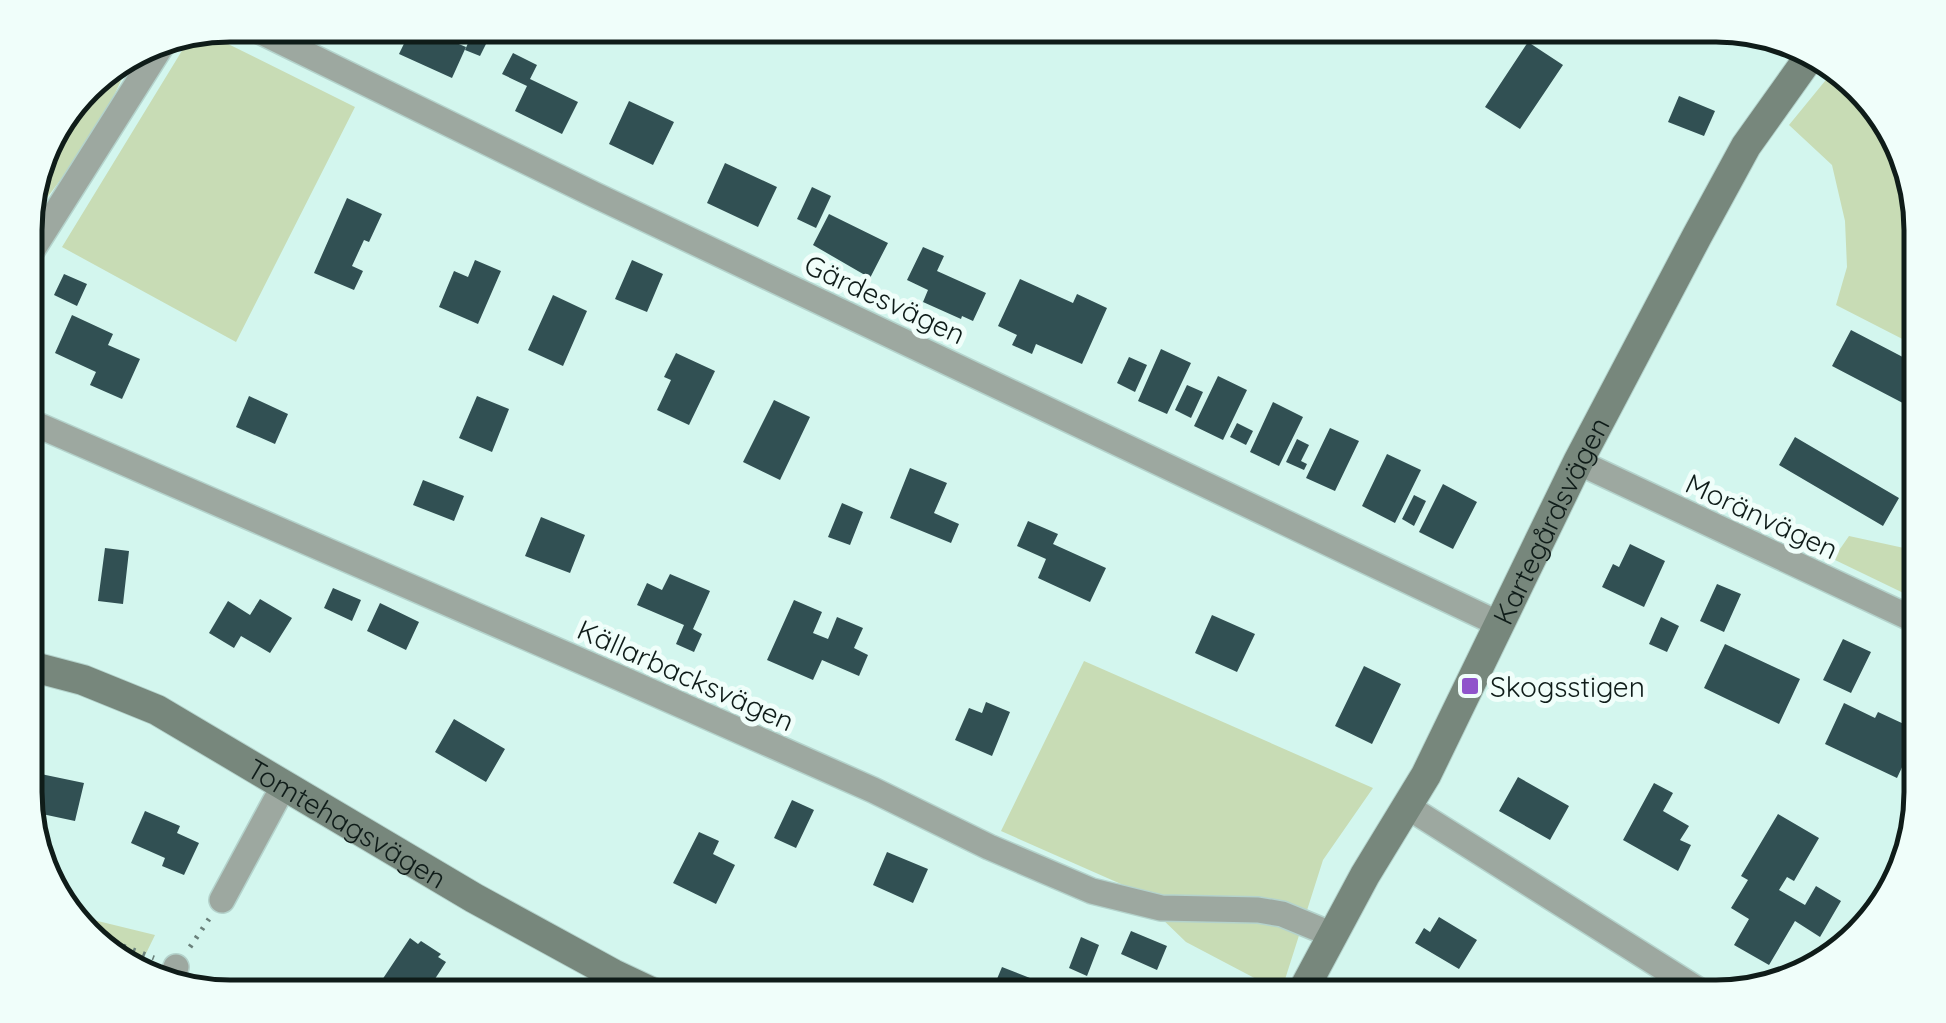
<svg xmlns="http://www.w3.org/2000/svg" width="1946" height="1023" font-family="Quicksand,sans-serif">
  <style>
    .green { fill: #c8dcb5 }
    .building { fill: #315053 }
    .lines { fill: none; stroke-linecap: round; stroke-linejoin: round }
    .street-casing { stroke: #b4d3cc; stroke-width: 28 }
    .secondary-casing { stroke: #b4d3cc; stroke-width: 32 }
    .path { stroke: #6a817b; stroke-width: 5; stroke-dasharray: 2.5 8; stroke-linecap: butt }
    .street { stroke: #9da8a0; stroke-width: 25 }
    .secondary { stroke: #77877c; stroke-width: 30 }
    .poi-dot { fill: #8f54cb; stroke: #f0fefa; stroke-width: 4 }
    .labels { text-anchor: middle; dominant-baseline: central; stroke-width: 10; stroke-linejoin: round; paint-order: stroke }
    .street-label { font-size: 28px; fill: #0f1c19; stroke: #f0fefa }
    .poi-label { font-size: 28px; fill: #0f1c19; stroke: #f0fefa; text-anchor: start }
    .rim { fill: none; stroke: #0f1c19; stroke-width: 5 }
  </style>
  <rect width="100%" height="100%" fill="#d3f6ee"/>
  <!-- green -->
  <path class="green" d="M218,39l137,68 -119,235 -174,-95 121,-198z
    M125,58l5,4 -34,71 -53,70 -12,-7 15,-57 48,-63z
    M1834,70l52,46 33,88 1,144 -84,-43 11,-38 -2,-46 -13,-56 -43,-40z
    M1849,536l55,12h16v53l-87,-42z
    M1084,661l289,127 -50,72 -42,132 -95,-50 -56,-54 -129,-57z
    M65,913l90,22 -19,39 -69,-57z"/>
  <!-- building -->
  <path class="building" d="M413,25l53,22 -14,31 -53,-24z
    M476,25l16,7 -12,24 -15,-6z
    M1528,42l35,23 -43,64 -35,-22z
    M513,53l24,12 -7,14 48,23 -16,32 -47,-23 12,-25 -25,-12z
    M1679,96l36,15 -11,25 -36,-14z
    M629,101l45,21 -21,43 -44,-21z
    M725,163l52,24 -19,40 -51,-24z
    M812,187l19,9 -15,32 -19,-9z
    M347,198l35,16 -13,28 -5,-2 -12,26 11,5 -9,19 -40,-17z
    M829,214l59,29 -18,35 -57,-33z
    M923,247l21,9 -7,15 49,22 -13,28 -11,-5 -1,3 -38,-17 5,-12 -21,-10z
    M475,260l26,11 -23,53 -39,-17 15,-36 14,6z
    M632,260l31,14 -16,38 -32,-13z
    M64,274l23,10 -10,22 -23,-11z
    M1020,279l53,24 4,-9 30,14 -25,56 -46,-20 -4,10 -20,-9 5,-10 -19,-9z
    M553,295l34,16 -24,55 -35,-16z
    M72,315l41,19 -5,11 32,14 -18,40 -32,-14 6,-13 -41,-19z
    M1851,330l69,36v46l-88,-46z
    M1161,349l30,14 -24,51 -29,-13z
    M676,353l39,18 -26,54 -32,-15 14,-30 -7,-3z
    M1129,357l18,8 -12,27 -18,-9z
    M1218,376l29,14 -24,50 -29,-14z
    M1187,385l16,7 -12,26 -16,-8z
    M249,396l39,18 -13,30 -39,-17z
    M477,396l32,13 -17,43 -33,-14z
    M774,400l36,17 -30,63 -37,-18z
    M1273,402l30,15 -24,49 -29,-14z
    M1237,423l16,8 -7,14 -16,-8z
    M1330,428l29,13 -24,50 -29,-13z
    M1795,437l104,61 -16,28 -104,-61z
    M1297,439l12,6 -8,16 6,3 -3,6 -18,-8z
    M1387,454l34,16 -26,53 -33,-17z
    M910,468l37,15 -13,30 25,11 -8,19 -61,-25z
    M423,480l41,16 -10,25 -41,-16z
    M1443,484l34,18 -24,47 -34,-17z
    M1414,495l12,6 -12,25 -12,-7z
    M842,503l21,9 -13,33 -22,-8z
    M541,517l44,18 -15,38 -45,-17z
    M1028,521l30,13 -5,10 53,24 -16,34 -52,-24 8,-19 -29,-13z
    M1630,544l35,17 -21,46 -42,-20 11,-23 6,3z
    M105,548l24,3 -6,53 -25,-3z
    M670,574l40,17 -17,38 9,5 -8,18 -18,-8 8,-19 -47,-20 10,-22 15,7z
    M1717,584l24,10 -17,38 -24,-11z
    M333,588l28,12 -9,21 -28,-13z
    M260,599l32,19 -22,35 -29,-17 -7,12 -25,-15 19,-32 22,14z
    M794,600l28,12 -9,21 15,6 9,-22 26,11 -9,20 14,7 -9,21 -37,-16 -9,20 -46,-20z
    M380,603l39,19 -13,28 -39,-19z
    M1212,615l43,19 -18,38 -42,-19z
    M1661,617l18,9 -12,26 -18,-8z
    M1843,639l28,13 -20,41 -28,-13z
    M1725,644l75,35 -21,45 -75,-36z
    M1364,666l37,18 -29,60 -37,-18z
    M986,702l24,10 -18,44 -37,-16 14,-32 13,5z
    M1844,703l31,15 3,-6 41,19 -22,47 -72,-34z
    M454,719l51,30 -19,33 -51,-30z
    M36,773l48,10 -9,38 -47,-10z
    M1518,777l51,29 -19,34 -51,-29z
    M1654,783l19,10 -10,18 26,15 -9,14 11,5 -13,26 -55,-31z
    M792,800l22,10 -18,38 -22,-10z
    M145,811l35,15 -3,7 22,10 -15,32 -22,-9 3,-8 -34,-15z
    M1778,814l41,24 -25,43 -7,-4 -8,13 26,15 11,-19 25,15 -21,36 -25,-16 -26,44 -35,-20 15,-26 -18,-11 17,-28 -7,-4z
    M699,832l20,9 -6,13 22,11 -19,39 -43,-21z
    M887,852l41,17 -15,34 -40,-18z
    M1439,917l38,23 -18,29 -44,-26 9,-15 6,4z
    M1131,931l36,15 -10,24 -36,-16z
    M1081,937l18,8 -12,31 -18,-8z
    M410,938l8,6 3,-3 20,13 -3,3 8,5 -15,23 10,7 -4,6h-33l-24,-15z
    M1002,967l66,26 -2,5h-77z"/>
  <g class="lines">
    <!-- street casing -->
    <g class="street-casing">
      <path id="street" d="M247,25l348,170 904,429
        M26,260l141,-223
        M26,420l594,258 253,112 116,57 103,44 69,17 97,2 24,4 51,21
        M1578,462l343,161
        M1408,807l303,191
        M222,900l61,-113
        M169,984l7,-17"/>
    </g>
    <!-- secondary casing -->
    <g class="secondary-casing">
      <g id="secondary">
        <path id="s1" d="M26,665l57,15 74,30 317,188 139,76 51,24"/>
        <path id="s2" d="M1299,998l66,-123 61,-100 152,-313 119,-226 49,-90 67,-94"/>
      </g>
    </g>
    <!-- path -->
    <path class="path" d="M43,153l13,7
      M84,931l70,27
      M190,947l19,-28
      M200,980l32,18"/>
    <!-- street -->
    <use href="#street" class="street"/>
    <!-- secondary -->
    <use href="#secondary" class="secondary"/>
  </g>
  <!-- markers -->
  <rect class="poi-dot" x="1460" y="676" width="20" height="20" rx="5"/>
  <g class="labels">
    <!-- street labels -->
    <g class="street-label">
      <text transform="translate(885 299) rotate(25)">Gärdesvägen</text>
      <text transform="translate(1762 516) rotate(25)">Moränvägen</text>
      <text stroke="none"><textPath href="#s2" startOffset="540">Kartegårdsvägen</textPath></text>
      <text transform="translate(686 675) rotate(24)">Källarbacksvägen</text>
      <text stroke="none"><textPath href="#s1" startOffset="360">Tomtehagsvägen</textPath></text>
    </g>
    <!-- poi labels -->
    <g class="poi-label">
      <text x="1490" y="686">Skogsstigen</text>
    </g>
  </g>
  <!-- crop -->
  <path d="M0 0H1946V1023H0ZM230 42H1716A188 188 0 0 1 1904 230V792A188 188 0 0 1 1716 980H230A188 188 0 0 1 42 792V230A188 188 0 0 1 230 42Z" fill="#f0fefa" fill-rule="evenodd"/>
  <path class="rim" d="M230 42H1716A188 188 0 0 1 1904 230V792A188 188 0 0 1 1716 980H230A188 188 0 0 1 42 792V230A188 188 0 0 1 230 42Z"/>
</svg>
